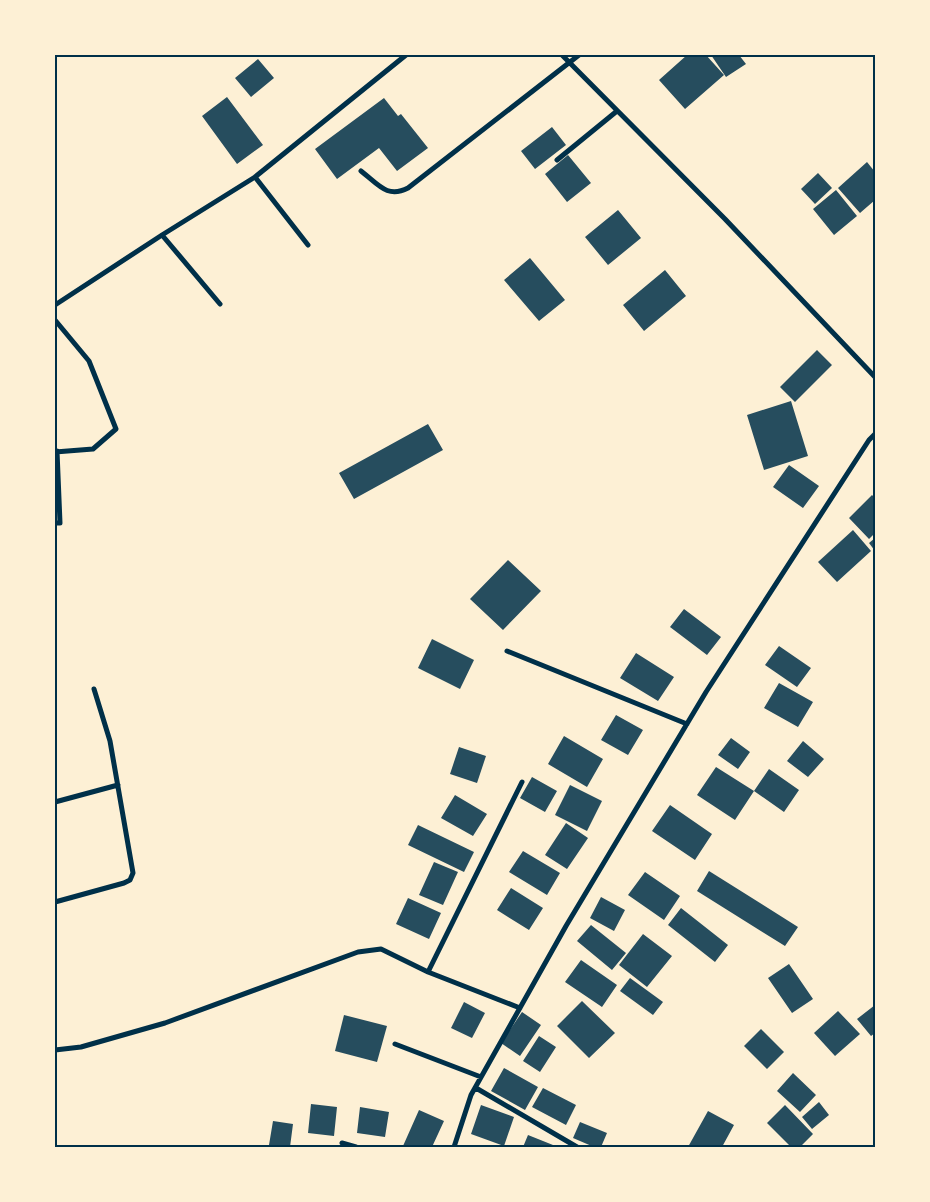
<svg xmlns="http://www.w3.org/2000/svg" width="930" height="1202" font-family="'Exo 2',sans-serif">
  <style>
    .building { fill: #264d5e }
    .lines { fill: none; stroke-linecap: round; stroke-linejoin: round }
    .minor { stroke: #003049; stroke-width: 5 }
    .neatline { fill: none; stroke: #003049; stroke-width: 2 }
  </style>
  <rect width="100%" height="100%" fill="#fdf0d5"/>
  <!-- building -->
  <path class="building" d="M687,55h19l18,20 -39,34 -26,-29z
    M711,55h28l7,9 -20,13z
    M258,59l16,19 -23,19 -16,-19z
    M227,97l36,48 -26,19 -35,-48z
    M384,98l14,18 3,-2 27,34 -31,23 -18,-23 -42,31 -22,-30z
    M552,127l14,18 -31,24 -14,-18z
    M568,155l23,28 -24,19 -22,-28z
    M867,162l8,10v28l-15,13 -22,-25z
    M818,173l14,15 -17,16 -14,-15z
    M836,190l21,26 -23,19 -21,-26z
    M618,210l23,28 -33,27 -23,-28z
    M530,258l35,42 -26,21 -35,-41z
    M665,270l21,26 -42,35 -21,-26z
    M817,350l15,15 -37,37 -15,-15z
    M791,401l17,55 -44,14 -17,-55z
    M428,424l15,26 -89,49 -15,-26z
    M789,465l30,21 -16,22 -30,-21z
    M872,495l3,3v35l-6,6 -20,-21z
    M853,530l18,21 -34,31 -19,-20z
    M875,538v13l-6,-8z
    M508,560l33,31 -38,39 -33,-31z
    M684,609l37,28 -14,18 -37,-28z
    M432,639l42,21 -14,29 -42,-21z
    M779,646l32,22 -14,19 -32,-22z
    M636,653l38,24 -16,24 -38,-23z
    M779,683l34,19 -15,25 -34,-19z
    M616,715l27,15 -15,25 -27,-15z
    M564,736l39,23 -16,28 -39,-23z
    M731,738l19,14 -12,17 -20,-14z
    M803,741l21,18 -16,18 -21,-16z
    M459,747l27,9 -9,27 -27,-9z
    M716,767l38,24 -19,29 -38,-25z
    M769,769l30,21 -15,22 -30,-21z
    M532,777l25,14 -12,21 -25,-14z
    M570,785l32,16 -15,30 -32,-16z
    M455,795l32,19 -14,22 -32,-18z
    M670,805l42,29 -17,26 -43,-29z
    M566,823l22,15 -21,31 -22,-14z
    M418,825l56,27 -10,20 -56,-27z
    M523,851l37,22 -13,22 -38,-23z
    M434,862l24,10 -15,33 -24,-10z
    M709,871l89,56 -13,19 -88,-55z
    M645,872l35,24 -16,24 -36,-25z
    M511,888l32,20 -14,22 -32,-20z
    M601,897l24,13 -11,21 -24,-13z
    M408,898l33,15 -12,26 -33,-15z
    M681,908l47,37 -13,17 -47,-37z
    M591,925l35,28 -14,17 -35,-29z
    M643,934l29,22 -25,31 -28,-22z
    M581,960l36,25 -15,22 -37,-25z
    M789,964l24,35 -21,14 -24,-35z
    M630,978l33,24 -10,13 -33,-24z
    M582,1001l33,32 -26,25 -32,-32z
    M464,1002l21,11 -13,25 -21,-10z
    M875,1005v28l-4,3 -14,-17z
    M838,1011l22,23 -25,22 -21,-23z
    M522,1012l19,13 -21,31 -19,-13z
    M344,1015l43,11 -10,36 -42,-11z
    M761,1029l23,23 -17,17 -23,-23z
    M539,1036l17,11 -16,25 -17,-11z
    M504,1068l34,19 -13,23 -34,-19z
    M793,1073l23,22 -16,17 -23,-21z
    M543,1088l33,17 -10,20 -34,-18z
    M819,1102l10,13 -17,14 -10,-12z
    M311,1104l26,3 -3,29 -26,-3z
    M481,1105l33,12 -10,29 -33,-12z
    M785,1105l28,29 -13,13h-9l-24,-24z
    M360,1107l29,5 -4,25 -28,-4z
    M419,1110l25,11 -12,26 -29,-1z
    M708,1111l26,14 -12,22h-34z
    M273,1121l20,3 -3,23 -21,-2z
    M580,1122l27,11 -6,14h-7l-21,-9z
    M528,1135l25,10v2h-30z"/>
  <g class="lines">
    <!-- minor -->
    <path class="minor" d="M562,55l163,164 150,158
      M557,160l60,-49
      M361,171c17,13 26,28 47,17l171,-133
      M308,245l-53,-68 151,-122
      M220,304l-58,-69 93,-58
      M55,305l107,-70
      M55,320l34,41 27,68 -23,20 -38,3
      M55,523h5l-3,-72
      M507,651l180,73
      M55,802l63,-17
      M55,902l69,-19 6,-3 3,-7 -23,-132 -16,-52
      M428,972l94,-190
      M395,1044l86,33
      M55,1050l26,-3 84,-24 193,-71 23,-3 47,23 92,36
      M476,1088l101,59
      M342,1143l14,4
      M454,1147l17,-52 95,-169 140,-234 163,-252 6,-6"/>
  </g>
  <!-- border -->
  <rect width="930" height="1202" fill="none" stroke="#fdf0d5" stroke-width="112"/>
  <rect x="56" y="56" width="818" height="1090" class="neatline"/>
</svg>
